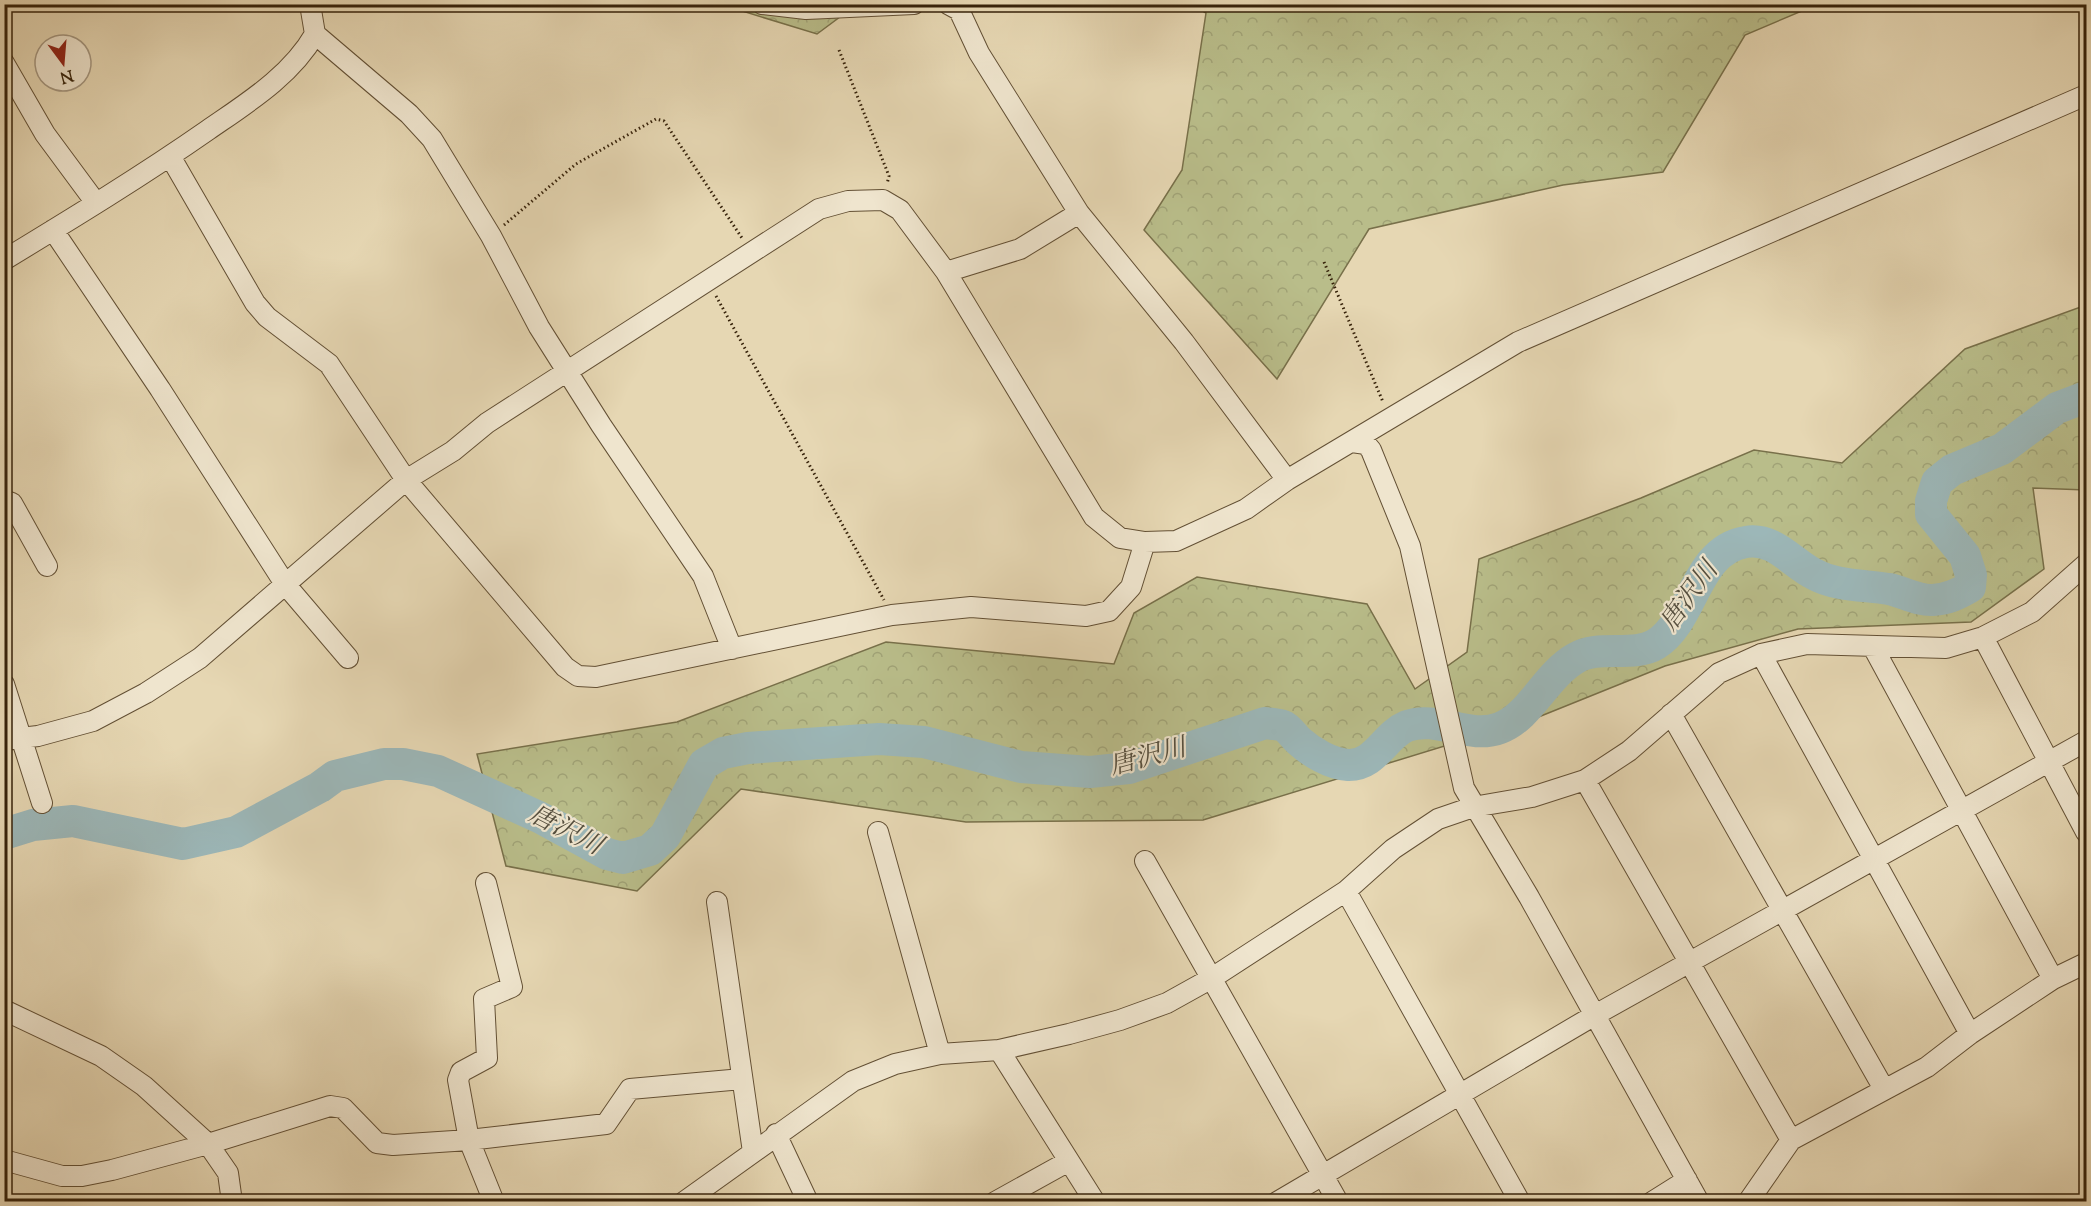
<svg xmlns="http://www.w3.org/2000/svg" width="2091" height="1206" font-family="'Sorts Mill Goudy','Noto Serif JP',serif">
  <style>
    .forest { fill: url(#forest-crowns); stroke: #78704a; stroke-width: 1.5 }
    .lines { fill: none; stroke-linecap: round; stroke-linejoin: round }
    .river { stroke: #9cb7b8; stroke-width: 32 }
    .minor-casing { stroke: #635035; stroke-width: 22 }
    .path { stroke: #37230b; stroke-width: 3; stroke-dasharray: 1.5 3; stroke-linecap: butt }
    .minor { stroke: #efe5ce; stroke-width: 20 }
    .labels { text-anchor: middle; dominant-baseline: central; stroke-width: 4.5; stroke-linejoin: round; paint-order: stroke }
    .water-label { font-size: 26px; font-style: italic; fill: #554f3f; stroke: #efe5ce }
  </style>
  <defs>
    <pattern id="forest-crowns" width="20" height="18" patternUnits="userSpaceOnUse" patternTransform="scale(1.5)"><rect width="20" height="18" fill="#b9bd8a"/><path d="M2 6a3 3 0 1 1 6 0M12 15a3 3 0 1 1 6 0" fill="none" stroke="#a0a276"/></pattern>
  </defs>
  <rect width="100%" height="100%" fill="#e6d7b3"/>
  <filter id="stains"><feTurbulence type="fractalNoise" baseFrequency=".00333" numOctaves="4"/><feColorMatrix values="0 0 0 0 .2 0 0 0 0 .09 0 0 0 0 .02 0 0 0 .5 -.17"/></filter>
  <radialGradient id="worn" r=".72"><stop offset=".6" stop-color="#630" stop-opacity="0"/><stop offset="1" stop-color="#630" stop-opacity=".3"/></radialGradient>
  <!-- forest -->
  <path class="forest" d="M740,5h116l-39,29 -75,-23z
    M1193,5h623l-71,30 -82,137 -100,13 -194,44 -92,150 -133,-149 38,-60 24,-157z
    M2086,305v185l-53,-2 11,81 -73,53 -173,7 -133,37 -129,52 -333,102 -237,2 -225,-33 -104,102 -131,-25 -29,-112 200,-32 209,-80 228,22 20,-51 63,-36 170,27 48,85 52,-37 12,-93 162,-61 113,-48 88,13 123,-114z"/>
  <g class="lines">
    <!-- river -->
    <path class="river" d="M4,834l29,-9 40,-4 110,23 53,-12 84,-45 15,-11 49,-12h19l35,7 103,47 66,36 16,4 27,-8 15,-14 39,-72 19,-11 25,-5 131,-9 45,3 97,25 69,5 39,-4 136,-45c6,1 13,1 18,3 6,2 11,11 16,15 12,11 32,23 49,24 27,1 37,-30 59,-39 31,-11 62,14 93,2 30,-11 46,-53 76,-70 23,-14 57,0 80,-14 38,-24 39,-94 90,-102 28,-5 46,21 68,32 21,12 51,11 75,15 14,3 30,12 44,11 15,-1 25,-6 37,-13l1,-12 -6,-19 -34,-42v-13l6,-19 15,-12 50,-21 55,-41 29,-11"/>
    <!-- minor casing -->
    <g class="minor-casing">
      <path id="minor" d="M762,4l44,5 108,-5
        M948,4l11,6 20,43 100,160 105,129 103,138
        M315,34l94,80 23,25 59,97 48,91 62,98 102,151 29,73
        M4,63l41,71 51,69
        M170,156l85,147 12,14 62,47 77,116 159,187 13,9 18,1 296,-62 79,-8 115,9 23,-5 22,-24 14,-45
        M53,230l107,159 125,195 63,74
        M4,260c69,-42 138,-84 204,-130 39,-27 83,-54 107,-96l-5,-30
        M946,272l74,-23 59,-36
        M1352,442l14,2 5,6 39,96 54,242 65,109 170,305
        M4,500l8,3 35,63
        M1983,637l103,195
        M1873,647l180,332
        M1761,654l209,380
        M4,684l38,119
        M1671,714l213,375
        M4,740l34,-4 55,-15 53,-28 54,-35 206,-178 47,-29 34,-28 332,-214 29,-8 35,-1 17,10 46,62 148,245 26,21 25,4 31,-1 70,-32 41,-29 231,-138 568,-247
        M1585,780l206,360
        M878,832l62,222
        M1145,861l193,341
        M486,883l26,104 -28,12 3,59 -26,14 -3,8 11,60 25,62
        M1346,891l174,311
        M717,902l36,250
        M4,1010l97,46 43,30 64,58 20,29 4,29
        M999,1050l96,152
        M776,1134l32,68
        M4,1160l58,16h20l30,-6 96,-26 122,-38 13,2 34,35 16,2 76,-5 137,-16 24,-35 112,-10
        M684,1202l169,-121 42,-17 45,-10 59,-4 70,-16 51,-14 47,-17 45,-25 134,-87 47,-42 45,-30 35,-12 59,-10 53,-17 44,-29 90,-78 42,-19 46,-10 139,4 37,-11 49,-25 54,-48
        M995,1202l74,-41
        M1277,1202l318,-187 491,-274
        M1652,1202l35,-22
        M1748,1202l43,-62 136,-73 43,-33 83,-55 33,-16"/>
    </g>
    <!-- path -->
    <path class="path" d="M839,50l50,126 -2,8
      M504,225l72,-61 80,-45 8,2 78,117
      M1324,262l59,140
      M716,296l168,304"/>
    <!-- minor -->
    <use href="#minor" class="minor"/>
  </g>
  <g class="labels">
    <!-- water labels -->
    <g class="water-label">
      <text transform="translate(1690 597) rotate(-54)">唐沢川</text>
      <text transform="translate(1148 758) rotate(-15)">唐沢川</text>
      <text transform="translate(565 831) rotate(27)">唐沢川</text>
    </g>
  </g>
  <!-- margin -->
  <rect width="2091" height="1206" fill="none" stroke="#e6d7b3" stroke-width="24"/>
  <rect x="6" y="6" width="2079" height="1194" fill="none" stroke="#37230b" stroke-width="3"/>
  <rect x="12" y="12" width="2067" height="1182" fill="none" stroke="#37230b" stroke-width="1.5"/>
  <!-- north arrow -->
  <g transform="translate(63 63) rotate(164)"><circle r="28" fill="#efe5ce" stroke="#a59780" stroke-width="1.5"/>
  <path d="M0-4.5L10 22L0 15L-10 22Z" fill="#8f2418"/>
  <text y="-9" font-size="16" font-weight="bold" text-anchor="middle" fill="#37230b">N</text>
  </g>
  <rect width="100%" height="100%" filter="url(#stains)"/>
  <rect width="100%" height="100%" fill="url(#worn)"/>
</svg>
